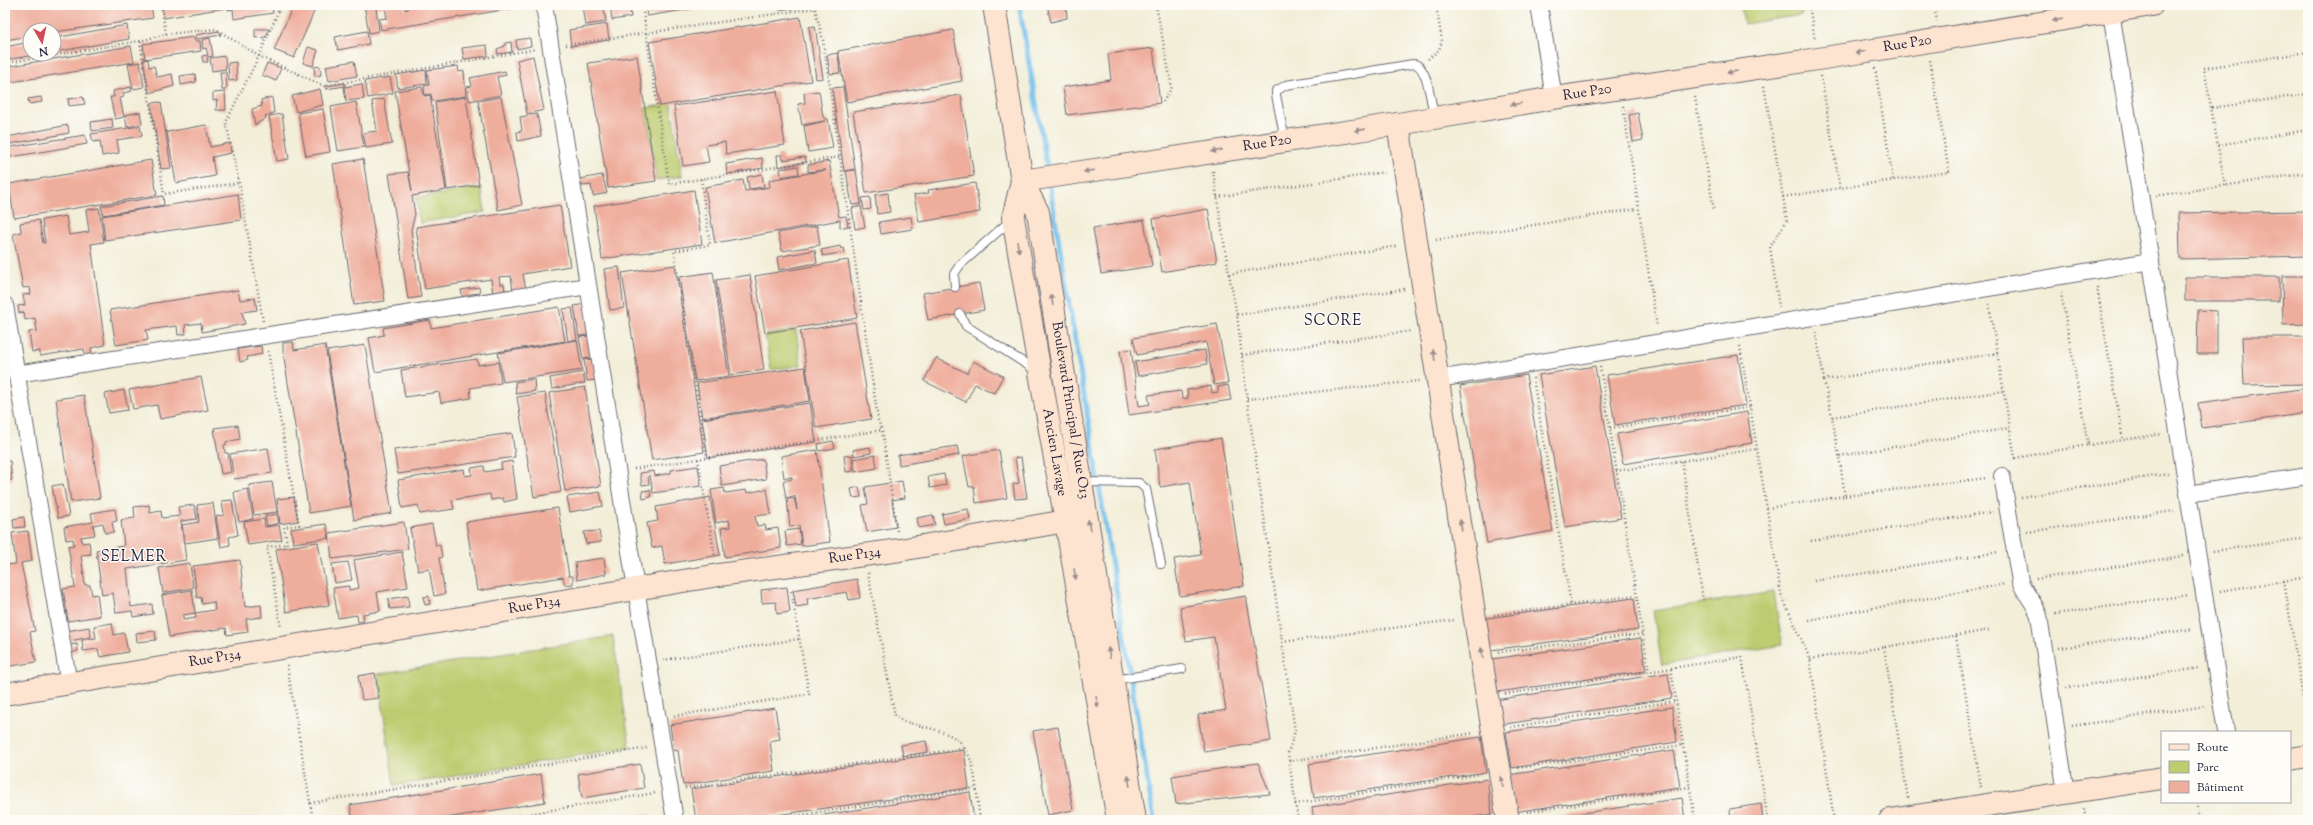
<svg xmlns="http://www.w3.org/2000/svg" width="2313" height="825" font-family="'Sorts Mill Goudy',serif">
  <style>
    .green { fill: #bdcc6f; stroke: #707755 }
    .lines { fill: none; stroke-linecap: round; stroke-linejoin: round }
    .stream { stroke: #72bfec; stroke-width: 5 }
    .building { fill: #efad9c }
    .lane-casing { stroke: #6b6972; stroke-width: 10 }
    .street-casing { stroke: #6b6972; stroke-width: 18 }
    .secondary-casing { stroke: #6b6972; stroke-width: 24 }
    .path { stroke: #6b6972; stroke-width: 2.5; stroke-dasharray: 1 3; stroke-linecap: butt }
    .lane { stroke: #fff; stroke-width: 8 }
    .street { stroke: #fff; stroke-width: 16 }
    .secondary { stroke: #fde4d0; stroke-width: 22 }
    .oneway { fill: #9a8d8d }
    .labels { text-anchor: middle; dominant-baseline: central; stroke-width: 3; stroke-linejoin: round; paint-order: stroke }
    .street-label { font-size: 14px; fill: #22223b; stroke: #fdfcf7 }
    .neighbourhood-label { font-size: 15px; letter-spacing: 1px; fill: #22223b; stroke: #fdfcf7 }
  </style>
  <rect width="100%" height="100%" fill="#fdfcf7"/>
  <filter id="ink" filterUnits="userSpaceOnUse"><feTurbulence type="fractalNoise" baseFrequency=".025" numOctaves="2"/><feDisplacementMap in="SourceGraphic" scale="8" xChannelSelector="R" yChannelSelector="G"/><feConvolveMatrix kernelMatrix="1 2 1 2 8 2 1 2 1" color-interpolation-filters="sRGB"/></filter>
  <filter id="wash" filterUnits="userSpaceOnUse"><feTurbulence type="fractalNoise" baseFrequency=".012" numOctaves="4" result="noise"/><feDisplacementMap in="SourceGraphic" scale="16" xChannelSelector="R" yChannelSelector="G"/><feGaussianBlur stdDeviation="0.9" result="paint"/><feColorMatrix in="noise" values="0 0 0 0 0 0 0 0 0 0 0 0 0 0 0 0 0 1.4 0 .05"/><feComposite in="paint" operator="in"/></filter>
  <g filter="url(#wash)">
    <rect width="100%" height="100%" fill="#f2eed8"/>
    <!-- green -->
    <path class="green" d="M1741,5h59l2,10 -58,9z
      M671,104l11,72 -25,4 -12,-72z
      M481,187l4,25 -65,11 -4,-25z
      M796,330l5,35 -30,5 -6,-35z
      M1774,592l8,53 -120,20 -9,-54z
      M613,636l17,111 -236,39 -16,-112z"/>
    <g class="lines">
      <!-- stream -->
      <path class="stream" d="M1019,5l29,167
        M1049,182l105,638"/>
    </g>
    <g id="blocks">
      <!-- building -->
      <path class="building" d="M5,5h146l2,13 -99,14v-2h-24v6l-25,4z
        M162,5h62l1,3 -61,10z
        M228,5h44l1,8 -39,6 -1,-10 -5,1z
        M304,5h8l2,7 -20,46 -20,-8 18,-42z
        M324,5h24v1l-24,3z
        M364,5h40l1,5 3,-1v-4l119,1 -146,24 -2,-11 8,-1 -2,-11 -9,1 3,23 -10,2z
        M582,5h21l3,17 -21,3z
        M610,5h19l2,12 -19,3z
        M645,5h63v1l-61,10z
        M778,5h28v1l-27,4z
        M1047,5h19l1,13 -16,4z
        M800,17l11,64 -151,25 -11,-64z
        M607,24l2,16 -38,6 -2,-16z
        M127,25l2,14 -75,13v-14z
        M815,26l8,52 -7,1 -7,-52z
        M255,29h14l-3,8 -11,1z
        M953,30l9,51 -115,21 -9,-51z
        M219,31l2,4 -24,4 -1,-4z
        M367,31l2,13 -31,6 -3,-13z
        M194,37l1,4h5l1,10 -56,8 -2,-15z
        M210,38l3,18 -6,1 1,5h-5l-1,-6 6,-1 -2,-7 -3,1 -1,-9z
        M530,38l1,8 -14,3 -1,-9z
        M30,42v12l5,1 -30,5v-13z
        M511,42l1,10 -14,2 -1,-5 8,-3v-3z
        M487,45l1,11 -24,3 -2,-11z
        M131,46l3,16 -129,21v-16z
        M308,47l10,3 -5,16 -10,-3z
        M1153,48l7,55 -93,12 -4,-28 48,-7 -3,-26z
        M838,53l2,20 -10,1 -3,-19z
        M225,56l1,13 -14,2 -2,-13z
        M533,56l11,54 -17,4 -10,-54z
        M637,56l19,125 -48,7 -20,-125z
        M148,59l1,8 5,-1 3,11 15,-3 2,12 -25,7 -6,-33z
        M354,61l3,15 -28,5 -3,-15z
        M140,62l4,25 -11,2 -5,-25z
        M236,62l1,18 -8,1 -1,-18z
        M267,63l14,5 -5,13 -14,-6z
        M320,66l1,9 -6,1 -1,-9z
        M458,66l1,6 5,-1 2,25 -34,5 -1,-7 -6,1 -1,-9 5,-1 -2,-15z
        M426,70l1,14 -29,4 -2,-13z
        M505,71l1,4 -9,2 4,18 -32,6 -2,-14 5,-1 -2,-8z
        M220,72h6l1,15 -2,3h-3z
        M195,74l1,8 -15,3 -1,-9z
        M390,77l3,16 -25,5 -3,-17z
        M345,83v3l-19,3v-3z
        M362,84l2,15 -18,2 -2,-14z
        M131,87l1,4 -9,2 1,4 -4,1 4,19 -9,2 -5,-22h4l-1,-6z
        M422,87l2,9 6,-1 16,95 -34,6 3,18 -4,16 10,67 -13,2 -19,-125 19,-2 4,19 -17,-100z
        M843,87l12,82 -11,2 -12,-83z
        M320,89l3,16 -27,7 -4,-16z
        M777,91l8,54 -59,9 -1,-12 -19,3 3,17 -26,4 -9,-60z
        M819,91l4,26 2,2h3l5,29 -25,4 -4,-26 21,-5 -23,4 -4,-21 7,-1 -1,-10z
        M225,92l1,18h-10l1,-10 -4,1v-8z
        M961,95l13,81 -108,17 -13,-81z
        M41,97l1,5 -13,2 -1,-5z
        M83,97l2,7 -16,2 -1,-7z
        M272,97l2,16 -9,3 1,2 -11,7 -3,-16 10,-3 -1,-6z
        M466,97l13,88 -32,5 -12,-88z
        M501,97l21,108 -24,5 -20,-109z
        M384,99l8,45 -26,4 -3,-15 14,-2 -5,-30z
        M161,102l10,66 -10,1 -10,-66z
        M356,102l8,45 -26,4 -7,-44z
        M323,109l7,43 -24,4 -8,-43z
        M140,112l2,12 -15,3 -2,-12z
        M1638,113l5,27 -10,2 -4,-27z
        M282,114l7,45 -12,2 -8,-45z
        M537,114l4,22 -23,5 -1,-9 5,-1 -2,-14z
        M112,119l1,9 -21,3 -1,-9z
        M68,125l1,8 -64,12v-18l2,10z
        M206,125l4,22 20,-4 1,10 -19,4 3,19 -39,7 -9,-51z
        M140,126l2,10 -25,4 2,13 -17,3 -2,-15 -7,1 -2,-8z
        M85,135l2,9 -82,14v-10z
        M777,155h5l1,5 22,-3 1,5 -28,5z
        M762,158l1,10 -36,6 -1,-10z
        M363,159l22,142 -31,4 -21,-141z
        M151,160l6,35 -143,23 -5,-34z
        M829,161l10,56 7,-1 2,10 -8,2v-8l-125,23 -10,-56 38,-7 2,11 25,-4 -1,-7 57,-10 -18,2v-7z
        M798,166l1,8 -18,3 -1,-8z
        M856,170l5,34 -9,1 -6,-34z
        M762,174l2,13 -15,2 -2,-12z
        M602,175l5,18 -14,3 -2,-11 -9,1 -2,-7z
        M975,183l5,29 -61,10 -5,-27 15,-2 -1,-3z
        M694,190l8,54 -100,15 -8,-53z
        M888,193l2,19 -13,2 -2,-19z
        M238,194l3,26 -136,20 -3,-24z
        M163,196l1,9 -61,10 -2,-9z
        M870,197l1,12 -7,1 -2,-12z
        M560,205l10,61 -47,8 3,16 -13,2 -2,-16 -12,1 1,7h4l1,8 -12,2 -2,-15 -66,10 -9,-62z
        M861,206l4,21 -10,2 -3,-21z
        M99,208l5,34 -13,2 14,101 -14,3 1,7 -7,1 -1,-7 -44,7v-5l-8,1 -3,-20 8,-1 -2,-13 -10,2 -1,-8 -5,1 -1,-7 7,-1 -2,-10 8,-1 -1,-7 -7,1 -10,-54 8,-2 -1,-9 19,-3 4,23h2l-3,-23 24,-4 3,19 20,-3 -3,-22z
        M1208,209l9,53 -55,10 -9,-53z
        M2308,211v45l-128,3 -1,-46z
        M911,217l2,12 -32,5 -2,-12z
        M1144,220l8,46 -51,8 -8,-46z
        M817,226l3,19 -38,6 -4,-18z
        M840,246l1,3 3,-1 1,4 -22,4 -2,-6z
        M815,250l2,13 -38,7 -2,-13z
        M848,260l9,58 -92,15 -10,-57z
        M675,265l29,187 -52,8 -30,-187z
        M619,267l5,41 -14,2 -6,-41z
        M713,272l16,104 -34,5 -16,-104z
        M750,275l14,95 -33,5 -15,-95z
        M2282,276h26v48l-25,1z
        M2185,277h94v24h-94z
        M979,283l5,27 -56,10 -5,-27z
        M479,287l1,6 -10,1v4l-7,1 -2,-9z
        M238,290l2,10 15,-2 2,12 -15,2 3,12 -43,8 -1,-9 -16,2 1,9 -8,1 -1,-9 -31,4 2,10 -32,5 -6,-35z
        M585,304l5,31 -11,1 -5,-30z
        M559,307l6,34 -190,31 -6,-34 15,-3 -1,-7 47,-8 1,8z
        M572,308l5,31 -9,2 -5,-32z
        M2198,310l19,1v43h-20z
        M855,322l16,97 -55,9 -16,-97z
        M1217,324l11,59 -14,2 -8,-43 -69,13 -4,-17z
        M589,336l3,22 -9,1 -4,-22z
        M2242,337h65l1,47 -64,1z
        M577,340l5,30 -79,12 -5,-29z
        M293,342l1,8 31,-5 26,161 -42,7 -26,-161v-9z
        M365,345l27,168 -38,7 -27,-169z
        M261,346l1,8 -15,3 1,3 -8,2 -2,-13z
        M1131,349l8,57 11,-2 -2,-9 33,-4 1,8 6,-1 -1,-8 24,-4 1,7 6,-1v-5l10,-2 3,15 -102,15 -9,-64z
        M1205,350l2,14 -69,12 -3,-14z
        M1738,355l8,50 -131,20 -8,-50z
        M936,358l31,15 6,-12 30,15 -9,17 -19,-9 -9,18 -42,-21z
        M477,359l1,6 20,-3 3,21 -31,5 1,10 -30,5 -2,-11 -34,5 -4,-27z
        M594,359l3,21 -10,1 -3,-21z
        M1595,366l26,152 -56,9 -26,-152z
        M805,367l5,34 -108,17 -5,-35z
        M583,372l2,11 -33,6 -2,-11z
        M1526,375l27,156 -66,12 -27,-157z
        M201,377l7,33 -48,9 -3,-14 -24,4 -4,-19z
        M534,379l1,12 -19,3 -1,-12z
        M585,387l16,99 -36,5 -16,-98z
        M2308,388v25l-106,15 -4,-25z
        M124,390l4,20 -19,3 -4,-19z
        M545,393l16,99 -27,5 -17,-100z
        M84,395l16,103 -29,4 -15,-103z
        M810,403l6,39 -108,16 -6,-39z
        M1747,412l5,31 -129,21 -6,-30z
        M238,425l2,14 -14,3v3h-2l1,8h3l3,19 -10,2 -7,-46z
        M512,433l3,24 -117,17 -4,-24z
        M1221,438l23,148 -64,10 -6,-37 27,-4 -11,-73 -30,5 -5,-38z
        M833,441l2,7 -16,3 -1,-7z
        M957,446l2,9 -60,10 -1,-10z
        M870,447l1,6 -17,3 -1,-6z
        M268,448l4,25 -38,6 -4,-25z
        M817,450l13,92 -28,4 -3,-21 -9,2 -3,-28 7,-1 3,12 -2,-14 -9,2 -3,-17 9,-2v-2l-8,1 -3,-22z
        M999,450l8,48 -31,5 -2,-17 -5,1 -6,-31z
        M852,455l1,16 -7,1 -2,-16z
        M875,455l2,13 -22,4 -2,-13z
        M1021,457l6,41 -12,1 -2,-15 6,-1 -4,-25z
        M763,459l3,20 -44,7 -3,-20z
        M5,461h5l2,19 -6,1 3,19 -4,1z
        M512,461l5,38 -13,3 -1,-4 -12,2 -1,-6 -38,6 2,9 -34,5 -2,-9 -16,3 -4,-28 66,-11 1,7 7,-1 -1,-7 13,-2 1,6 17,-3 -1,-6z
        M698,466l3,20 -48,7 -3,-17h-2l1,8 -7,1 -2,-12 14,-2 1,5 16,-3v-3z
        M944,474l2,11 -16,3 -2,-11z
        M902,481l3,17 -13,2 4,27 -29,5 -5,-27 6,-1 -3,-17z
        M272,482l5,30 -23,3 -5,-30z
        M63,484l6,32 -11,2 -6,-32z
        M859,487l2,10 -8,1 -2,-9z
        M724,488l1,5 21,-3 1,3 20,-4 4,25 -16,2 2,10 8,-1 1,5 12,-2 3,20 -56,9 -4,-29 9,-1 -1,-7 -13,3 -5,-33z
        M248,489l5,30 -14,3 -5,-30z
        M650,490l1,7 -8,2 -1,-8z
        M600,492l3,14 -33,6 -3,-15z
        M294,497l4,24 -18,3 -3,-25z
        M710,497l10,58 -55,9 -3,-18 -10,2 -5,-25 11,-2 -2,-14z
        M232,500l6,35 -9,2 1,8 -9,2 -5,-31 8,-1 -2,-14z
        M213,503l5,35 -33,5 -3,-18 17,-3 -2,-17z
        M149,505l1,8 11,-2 1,7 18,-2 -2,-9 16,-2 3,14 -16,2 5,39 -59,9 4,38 21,-3 1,10 -20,3 -1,-6 -16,2 -3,-20 -11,2 -6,-45 28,-4 -3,-26 14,-2 -1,-11z
        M558,508l11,68h4v8l-8,1 -2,-8 -86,14 -11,-69z
        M115,509l2,12 -5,1 2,10 -9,1 -2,-10 -10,2 2,10 -14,2 1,6 7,-1 2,12 -10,1 4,30h5l2,10 5,-1 3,22 -32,5 -5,-32 12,-2 -7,-41 6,-1 -1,-6 -7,1 -2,-13 29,-5 -2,-9z
        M968,509l2,10 -26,5 -2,-10z
        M277,514l2,9 -12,3 -2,-10z
        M933,515l2,10 -16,3 -2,-10z
        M24,517l1,10 -11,1 -1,-9z
        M264,519l1,8 14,-2 3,15 -34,5 -4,-23z
        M404,522l4,27 -76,10 -3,-26z
        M326,524l3,14 -36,5 -2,-14z
        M432,524l4,22 4,-1 2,12 -3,1 6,36 -11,2 -5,-27 -11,2 -8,-43z
        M799,529l2,15 -14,2 -2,-15z
        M28,531l4,30 -11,2 14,68 -5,1 6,30 -31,5v-102l11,-1 -4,-31z
        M599,531l2,11 -15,2 -2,-12z
        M318,542l11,63 -43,7 -10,-63z
        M402,552l6,35 -31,5 3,19 -17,3 1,7 -6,1 -1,-7 -19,3 -5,-30 16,-2v4l10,-2 -5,-28z
        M604,558l2,16 -29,6 -2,-18z
        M240,560l5,47 16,-2 1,12 -16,2 2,13 -21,3 -1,-7 -57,9 -7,-42 30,-5 3,23 -12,2v5l13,-2 -1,-5 20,-3 -1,-8 -12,2 -1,-7 -4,1 -4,-32z
        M348,562l4,18 -17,3 -3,-19z
        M190,563l3,25 -30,5 -4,-25z
        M857,579l3,19 -11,2 -2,-8 -40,7 1,6 -12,2 -3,-17z
        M787,587l3,25 -13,2 -1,-12 -14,1 -1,-13z
        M408,596l1,11 -19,2 -2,-10z
        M429,596l1,8 -5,1 -2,-8z
        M1246,596l25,145 -67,11 -6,-37 28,-5 -12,-73 -28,4 -6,-34z
        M1634,598l4,32 -154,21 -4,-32z
        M112,623l2,12 10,-2 4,19 -28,5 -2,-8 -15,2 -1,-11 14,-2 -2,-12z
        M89,627l2,10 -22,4 -2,-10z
        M155,631l1,9 -19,2 -1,-9z
        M1641,638l5,33 -156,22 -5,-33z
        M77,644l1,7 -8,2 -1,-8z
        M375,673l4,25 -17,2 -4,-24z
        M1668,673l4,25 -173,27 -4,-25z
        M1672,707l5,35 -165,26 -6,-36z
        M775,708l5,31 -10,2 4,30 -91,14 -5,-35 -4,1 -4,-26z
        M1058,727l15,83 -25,5 -15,-84z
        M1481,737l5,35 -172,26 -5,-34z
        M926,741l2,11 -25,4 -2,-11z
        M964,750l5,38 -228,32h-45l-5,-31z
        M1674,750l6,37 -166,25 -6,-37z
        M1258,763l12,31 -94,10 -4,-28z
        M640,764l4,24 -62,10 -4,-24z
        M541,774l4,28 -111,18h-81l-3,-15z
        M1487,779l5,35 -38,6h-140l-2,-13z
        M970,792l4,28h-176v-1z
        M1682,798l3,22h-141v-1z
        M1761,804l2,16h-32l-1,-11z
        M648,814l1,6h-40v-1z"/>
    </g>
  </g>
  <g filter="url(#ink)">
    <use href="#blocks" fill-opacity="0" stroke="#6b6972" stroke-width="1"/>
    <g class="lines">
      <!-- lane casing -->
      <g class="lane-casing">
        <path id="lane" d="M1285,140l-9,-45v-4l10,-6 127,-21c15,0 18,40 21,52
          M955,287l-1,-13 6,-9 51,-45
          M960,314l6,12 71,45
          M1082,482l57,1 7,6 15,75
          M1114,680l68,-11"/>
      </g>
      <!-- street casing -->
      <g class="street-casing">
        <path id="street" d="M544,5l92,584 39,231
          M1539,5l15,93
          M2111,12l115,720
          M5,305l64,379
          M16,374l572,-88
          M1438,379l713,-118
          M2002,476l18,105c5,14 14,19 19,35l27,177
          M2187,494l121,-18"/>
      </g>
      <!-- secondary casing -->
      <g class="secondary-casing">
        <g id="secondary">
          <path id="s1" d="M994,5l28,176 16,31 97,608"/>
          <path d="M1398,124l89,572 21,124"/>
          <path id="s2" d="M1022,181l376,-57 156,-26 264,-39 334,-54"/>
          <path id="s3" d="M1022,181l-9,37 105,602"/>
          <path id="s4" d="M5,694l714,-119 181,-25 166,-29"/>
          <path d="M2290,759l18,-3"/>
          <path d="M1890,820l272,-42"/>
        </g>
      </g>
      <!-- path -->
      <path class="path" d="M161,5l5,29
        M642,5l27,179 170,-27
        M814,5l9,35 55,380 4,10 15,101
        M1156,5l16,82 -9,15
        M1809,5l6,35
        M1934,5l3,16
        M140,41l24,153 75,-11
        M566,45l249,-37
        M1428,59l11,-9 3,-9 -6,-36
        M5,63l135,-22 26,-7 50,-5 43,27 65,30 212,-37
        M1875,68l18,112
        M1821,76l19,112 109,-16 -19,-112
        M1764,86l23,134 -17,27 9,60
        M1695,97l19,114
        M1623,106l34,221
        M2212,108l96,-14
        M2218,145l90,-15
        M1213,171l16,103 168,-28
        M701,179l9,66 -36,6 33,206
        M2225,186l-21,-118 104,-16
        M2156,196l152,-23
        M1217,197l169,-25
        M1783,197l57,-9
        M1436,240l201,-31
        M1229,274l8,41 10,84 48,332 -7,22 10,67
        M2097,287l26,153
        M1989,304l26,154 73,-13 -27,-152
        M1237,315l168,-26
        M263,321l-24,-138 -13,-61 33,-66 22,-51
        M1816,332l8,48 174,-27
        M1740,346l41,248 29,65 24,161
        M268,351l31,174 -15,2 3,17 -20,3 14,81
        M1242,355l169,-24
        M1600,367l49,306
        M1533,378l38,227 65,-10
        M1824,381l8,36
        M1247,399l172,-18
        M1610,428l141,-21
        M2088,445l74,-11
        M1839,456l-7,-39 172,-26
        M698,459l17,98
        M1682,461l21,139
        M634,469l248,-39
        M1616,471l141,-22
        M1845,496l141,-18
        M2021,497l147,-23
        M1767,508l78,-12 -6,-40 171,-28
        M2027,532l147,-21
        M1811,541l182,-29
        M2213,551l95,-13
        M868,573l27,143 7,5c17,5 38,8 53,17 22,13 21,58 25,82
        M2036,579l147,-23
        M1814,581l185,-29
        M2284,581l24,149
        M2220,591l88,-14
        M2055,614l134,-19
        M1494,615l77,-10
        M1809,620l196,-36
        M1956,636l25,151
        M1282,642l173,-22
        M1884,647l24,152
        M2059,648l134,-19
        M1498,652l145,-18
        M1810,659l180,-29
        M663,660l136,-21
        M287,665l26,155
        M1671,669l24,151
        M2066,688l133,-20
        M1505,694l237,-37 26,163
        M674,716l135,-22 -18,-103
        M2072,726l134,-20
        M1511,727l165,-26
        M1289,761l185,-28
        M1518,768l166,-23
        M685,788l281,-40
        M2197,802l3,18
        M310,803l337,-55
        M1295,804l186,-30
        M2084,809l2,11
        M1527,812l163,-25
        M492,820l163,-27
        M769,820l206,-32
        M1475,820l13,-2"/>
      <!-- lane -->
      <use href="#lane" class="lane"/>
      <!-- street -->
      <use href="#street" class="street"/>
      <!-- secondary -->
      <use href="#secondary" class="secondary"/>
    </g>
    <!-- one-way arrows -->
    <defs><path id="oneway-solid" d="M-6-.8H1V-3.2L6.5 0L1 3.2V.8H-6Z"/></defs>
    <g class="oneway">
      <use href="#oneway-solid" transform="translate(2058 20) rotate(171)"/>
      <use href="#oneway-solid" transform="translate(1861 52) rotate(171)"/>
      <use href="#oneway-solid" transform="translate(1732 72) rotate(171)"/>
      <use href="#oneway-solid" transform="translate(1516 104) rotate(170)"/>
      <use href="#oneway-solid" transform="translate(1360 130) rotate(172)"/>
      <use href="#oneway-solid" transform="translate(1217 151) rotate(171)"/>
      <use href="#oneway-solid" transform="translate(1089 171) rotate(171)"/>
      <use href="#oneway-solid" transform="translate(1018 247) rotate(80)"/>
      <use href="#oneway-solid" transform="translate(1052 300) rotate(-99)"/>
      <use href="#oneway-solid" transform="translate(1434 355) rotate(-99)"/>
      <use href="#oneway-solid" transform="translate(1089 525) rotate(-99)"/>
      <use href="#oneway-solid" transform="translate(1461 525) rotate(-99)"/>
      <use href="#oneway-solid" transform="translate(1075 574) rotate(80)"/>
      <use href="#oneway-solid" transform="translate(1109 653) rotate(-99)"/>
      <use href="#oneway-solid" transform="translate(1482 653) rotate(-99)"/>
      <use href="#oneway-solid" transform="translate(1097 702) rotate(80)"/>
      <use href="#oneway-solid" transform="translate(1129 781) rotate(-99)"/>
      <use href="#oneway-solid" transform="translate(1502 782) rotate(-100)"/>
    </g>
  </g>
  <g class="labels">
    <!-- street labels -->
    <g class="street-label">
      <text stroke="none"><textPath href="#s2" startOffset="896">Rue P20</textPath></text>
      <text stroke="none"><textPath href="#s2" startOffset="572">Rue P20</textPath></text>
      <text stroke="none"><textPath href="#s2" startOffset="248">Rue P20</textPath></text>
      <text stroke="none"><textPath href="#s1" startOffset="414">Boulevard Principal / Rue O13</textPath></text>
      <text stroke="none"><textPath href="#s3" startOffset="276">Ancien Lavage</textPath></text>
      <text stroke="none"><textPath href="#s4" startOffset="861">Rue P134</textPath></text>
      <text stroke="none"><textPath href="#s4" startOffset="537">Rue P134</textPath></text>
      <text stroke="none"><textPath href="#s4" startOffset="213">Rue P134</textPath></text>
    </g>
    <!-- neighbourhood labels -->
    <g class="neighbourhood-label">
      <text x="1333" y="321">SCORE</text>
      <text x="134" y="557">SELMER</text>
    </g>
  </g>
  <!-- margin -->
  <rect width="2313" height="825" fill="none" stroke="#fdfcf7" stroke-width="20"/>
  <!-- legend -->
  <rect x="2161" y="731" width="130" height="72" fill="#fdfcf7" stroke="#a5a5ac"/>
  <rect x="2169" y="744" width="20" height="6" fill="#fde4d0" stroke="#a5a5ac"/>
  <text x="2197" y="751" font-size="12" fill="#22223b">Route</text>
  <rect x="2169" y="761" width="20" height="12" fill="#bdcc6f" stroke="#a5a5ac"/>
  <text x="2197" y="771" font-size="12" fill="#22223b">Parc</text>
  <rect x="2169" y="781" width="20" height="12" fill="#efad9c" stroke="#a5a5ac"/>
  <text x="2197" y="791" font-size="12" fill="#22223b">Bâtiment</text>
  <!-- north arrow -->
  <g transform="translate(42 42) rotate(171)"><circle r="19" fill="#fdfcf7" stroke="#a5a5ac"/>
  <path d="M0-3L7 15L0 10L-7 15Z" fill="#d1495b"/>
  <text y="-6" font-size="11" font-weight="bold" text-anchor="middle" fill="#22223b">N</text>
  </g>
</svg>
